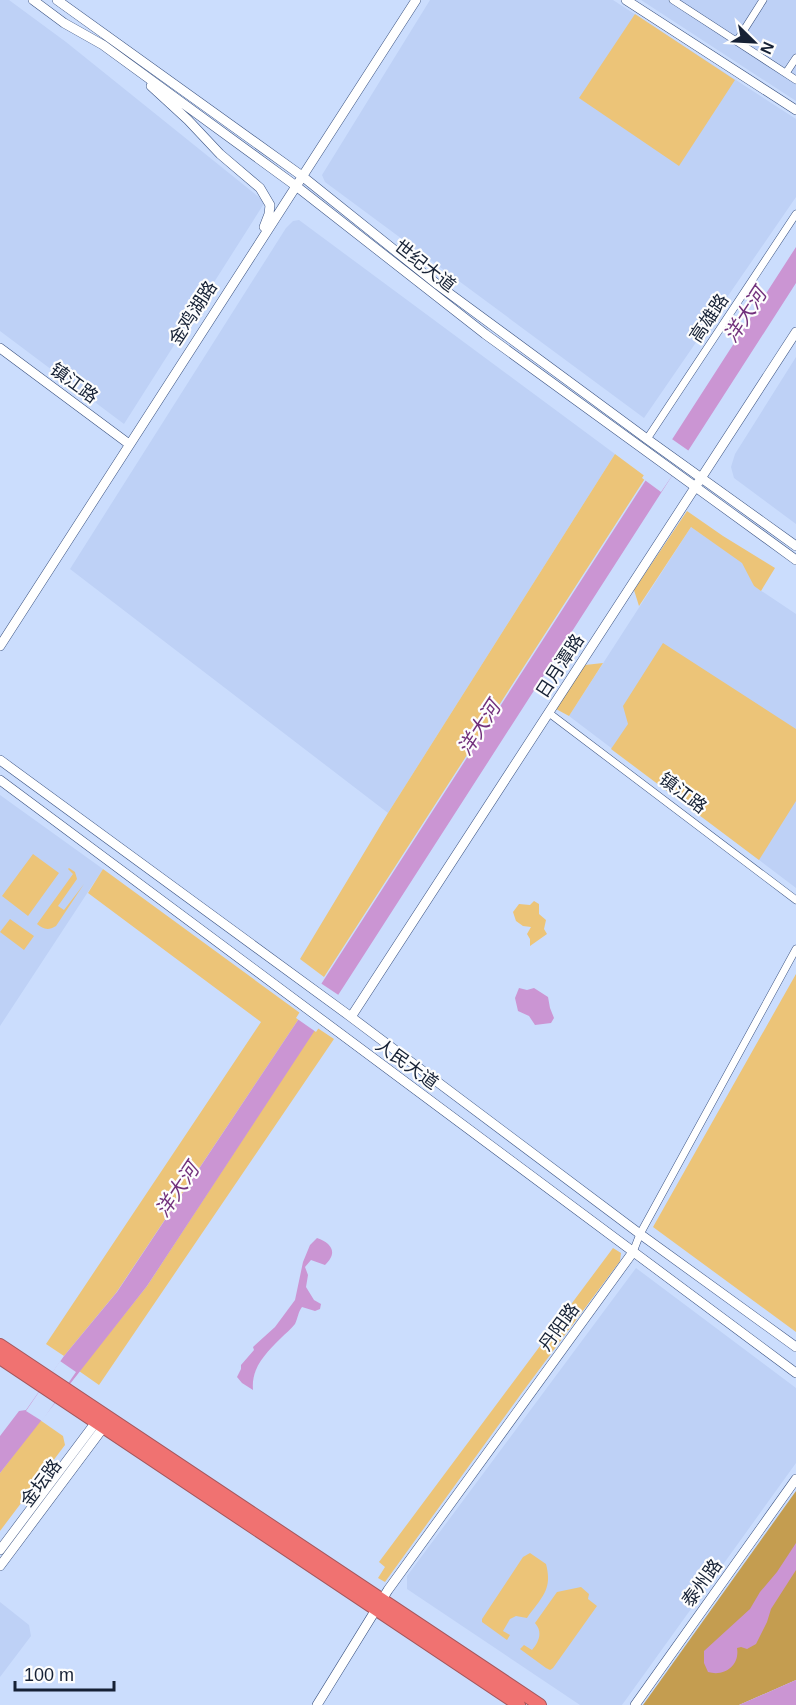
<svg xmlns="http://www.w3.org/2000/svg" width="796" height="1705" font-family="Helvetica,'Noto Sans SC',sans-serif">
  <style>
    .built { fill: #bed1f6 }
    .green { fill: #ecc478 }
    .forest { fill: #c49d50 }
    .water { fill: #cb95d3 }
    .pier { fill: #cbddfd }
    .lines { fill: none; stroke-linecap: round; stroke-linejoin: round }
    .street-casing { stroke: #3c5483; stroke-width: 8 }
    .secondary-casing { stroke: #3c5483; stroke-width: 10 }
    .highway-casing { stroke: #a4565c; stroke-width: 14 }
    .street { stroke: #fff; stroke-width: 7 }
    .secondary { stroke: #fff; stroke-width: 9 }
    .highway { stroke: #f07271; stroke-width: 12 }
    .labels { text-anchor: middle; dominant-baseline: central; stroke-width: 4.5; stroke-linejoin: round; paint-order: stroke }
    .street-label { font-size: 18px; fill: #162135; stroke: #fdfdfd }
    .water-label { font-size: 20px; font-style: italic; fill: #72317c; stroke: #fdfdfd }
  </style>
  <rect width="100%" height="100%" fill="#cbddfd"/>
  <!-- built -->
  <path class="built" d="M0,0h9l57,42 199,160 -141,222 -124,-93z
    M430,0h183l183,119v78l-152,221 -319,-236 -3,-7z
    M641,0h155v101z
    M299,220l316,234 -227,359 -318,-244 216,-341 7,-7z
    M796,357v167l-62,-46 -3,-11 4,-13z
    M691,527l52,36 11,23 42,28v274l-227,-172z
    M0,795l103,74 -103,157z
    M636,1268l160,120v75l-174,242h-42l-173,-116v-13z
    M0,1602l29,23 2,11 -31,41z"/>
  <!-- green -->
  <path class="green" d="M635,14l100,66 -56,86 -100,-68z
    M615,454l31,23 -322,500 -24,-18 88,-146z
    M687,511l36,25 52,32 -14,23 -7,-5 -12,-23 -51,-36 -52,79 -5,-16z
    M663,643l133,86v72l-37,59 -148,-111 17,-25 -5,-18z
    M603,663l-34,53 -13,-7 29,-44z
    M33,854l26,19 -31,43 -26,-20z
    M69,868l6,4 2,7 -19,27 6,4 20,-26 -28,42c-8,5 -13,3 -19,-2l36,-50 -5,-5z
    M103,869l197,144 -2,7 -182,273 -52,63 -18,-12 215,-322 -173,-129z
    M534,901l5,3v10l7,6 -2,9 3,5 -17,12v-7l-3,-5 4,-7 -8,-1 -7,-5 -3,-9 6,-8 11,1z
    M10,919l24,17 -10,14 -24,-18z
    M796,974v358l-143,-105z
    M316,1027l18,12 -235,346 -20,-14 68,-85z
    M613,1248l8,5 -1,8 -99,133 -136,188 -7,-4 7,-11 -6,-5z
    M40,1420l23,16 2,9 -65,86v-58z
    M530,1553l16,11c7,26 -5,34 -19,54l-11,-2 -6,3 -7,12 7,4 -3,5 -25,-18v-3l41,-62z
    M581,1587l8,7 -1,5 9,7 -44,62 -3,2 -4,-2 -26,-19 4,-4 8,5c7,-8 11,-18 3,-27l22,-31z"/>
  <!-- forest -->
  <path class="forest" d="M796,1491v189l-57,25h-96z"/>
  <!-- water -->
  <path class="water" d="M796,247v36l-452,703 -197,300 -147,187v-37l19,-25 7,-1 38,-54 53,-64 181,-272z
    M519,988l8,2 7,-2 14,9 2,11 4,10 -3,5 -16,2 -6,-9 -11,-5 -3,-13z
    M317,1238c15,5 21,15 8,27l-14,-5 -6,7 3,8 -2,12 8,13 7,4 -1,5 -5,2 -13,-4c-4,5 -4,11 -7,17 -4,5 -10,10 -14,14 -16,16 -30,30 -28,52l-11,-7 -5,-6 4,-8v-4l13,-15 -1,-3 22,-20 20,-27 8,-38 7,-17z
    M796,1543v27l-25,39 -4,13 -11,22 -9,5 -6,-2 -4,1c3,17 -12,29 -29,24l-4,-9v-12l46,-42 10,-17 17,-20z
    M796,1680v25h-57z"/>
  <!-- pier -->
  <path class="pier" d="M669,437l20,14 -28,41 -19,-14z
    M319,982l21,14 -24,36 -20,-14z
    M60,1361l16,11 -34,49 -16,-10z"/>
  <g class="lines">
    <!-- street casing -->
    <g class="street-casing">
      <path id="street" d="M673,0l123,80
        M737,41l26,-41
        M786,73l10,-15
        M647,439l149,-225
        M549,713l247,187
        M633,1252l7,-18 156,-285"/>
    </g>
    <!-- secondary casing -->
    <g class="secondary-casing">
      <path id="secondary" d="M33,0l31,23 39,22 193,141 189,148 311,226
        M57,0l245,176 136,109 209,154 149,107
        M626,0l170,110
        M151,86l37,34 32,34 40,34 10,17 -1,9 -5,13
        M0,348l129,96
        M0,646l416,-646
        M0,760l351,257 289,217 156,113
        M0,780l796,593
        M351,1017l445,-685
        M0,1550l99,-132
        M0,1566l106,-142
        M317,1705l71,-115 245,-338
        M635,1705l161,-226"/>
    </g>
    <!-- highway casing -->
    <g class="highway-casing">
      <path id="highway" d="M0,1345l540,360
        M0,1358l519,347"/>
    </g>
    <!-- street -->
    <use href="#street" class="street"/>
    <!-- secondary -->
    <use href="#secondary" class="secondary"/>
    <!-- highway -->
    <use href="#highway" class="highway"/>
  </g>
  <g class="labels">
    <!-- street labels -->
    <g class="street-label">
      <text transform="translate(425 266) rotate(38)">世纪大道</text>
      <text transform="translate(193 313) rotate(-57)">金鸡湖路</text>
      <text transform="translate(709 318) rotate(-56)">高雄路</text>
      <text transform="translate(74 383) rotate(36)">镇江路</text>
      <text transform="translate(560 666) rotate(-57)">日月潭路</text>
      <text transform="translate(683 793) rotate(37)">镇江路</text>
      <text transform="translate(407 1064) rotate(36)">人民大道</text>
      <text transform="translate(559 1327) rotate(-54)">丹阳路</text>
      <text transform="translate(41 1483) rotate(-53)">金坛路</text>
      <text transform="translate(702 1583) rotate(-54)">泰州路</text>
    </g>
    <!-- water labels -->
    <g class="water-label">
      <text transform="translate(745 315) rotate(-57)">洋大河</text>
      <text transform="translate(479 728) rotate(-57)">洋大河</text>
      <text transform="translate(177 1190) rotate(-56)">洋大河</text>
    </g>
  </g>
  <!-- north arrow -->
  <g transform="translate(754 42) rotate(114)" stroke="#fdfdfd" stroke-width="4.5" paint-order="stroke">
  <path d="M0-4.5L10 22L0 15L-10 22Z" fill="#162135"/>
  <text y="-9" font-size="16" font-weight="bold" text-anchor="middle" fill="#162135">N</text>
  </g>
  <!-- scale -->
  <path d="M15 1681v9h99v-9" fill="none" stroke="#162135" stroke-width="3"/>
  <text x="24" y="1681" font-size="18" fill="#162135" stroke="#fdfdfd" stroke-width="4.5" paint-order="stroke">100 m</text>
</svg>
